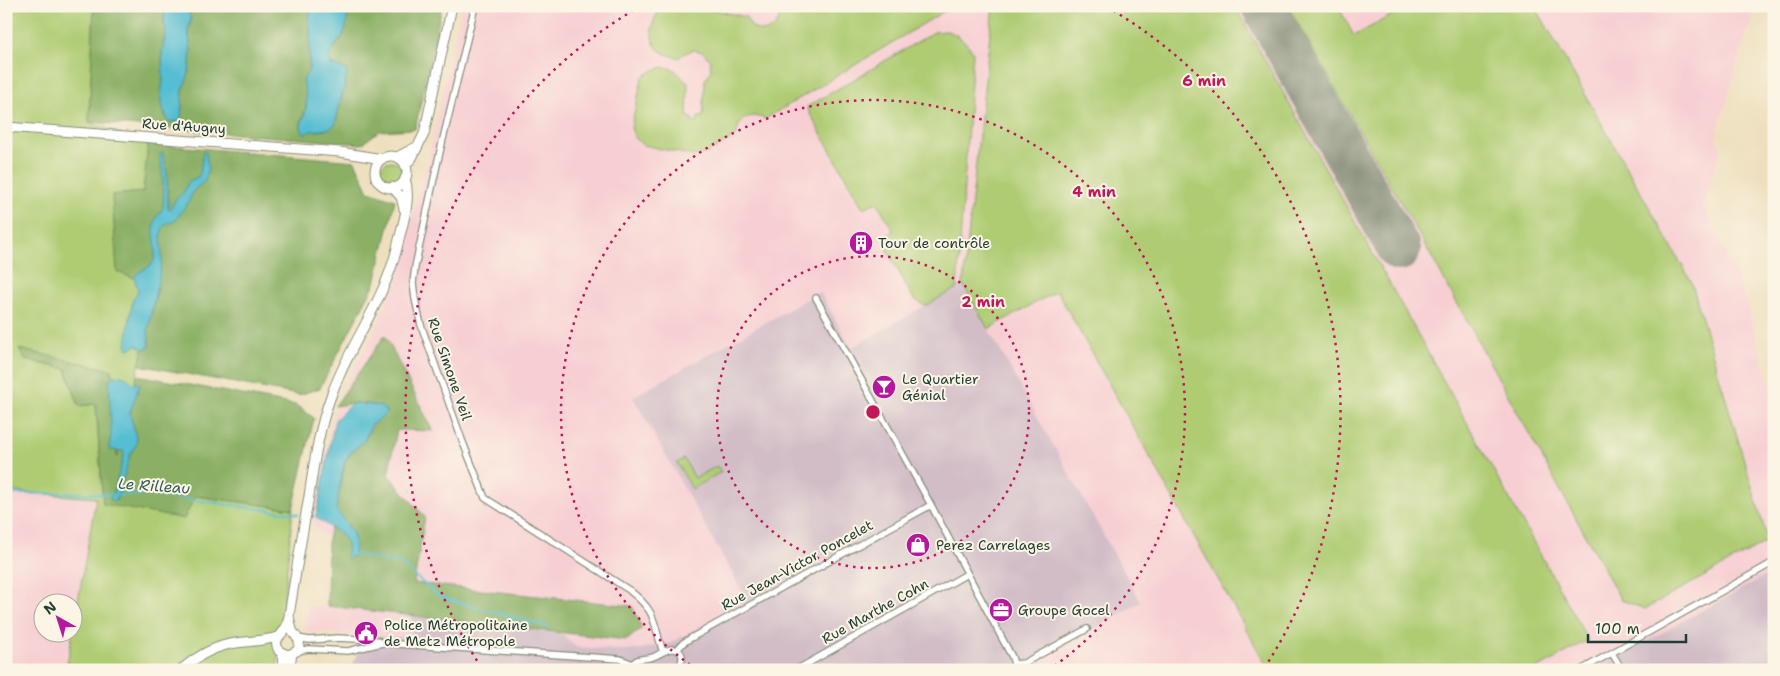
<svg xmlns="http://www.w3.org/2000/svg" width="1780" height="676" font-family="'Shantell Sans',sans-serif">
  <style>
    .built { fill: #f7cfd3 }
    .industrial { fill: #d2bdc7 }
    .green { fill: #afcc73; stroke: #678454 }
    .forest { fill: #8bb065; stroke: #55764c }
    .water { fill: #55bed2; stroke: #3a7e83 }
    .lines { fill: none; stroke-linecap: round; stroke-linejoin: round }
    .stream { stroke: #55bed2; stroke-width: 2 }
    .runway { stroke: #868e7a; stroke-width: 44 }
    .minor-casing { stroke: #868e7a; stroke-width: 8 }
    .secondary-casing { stroke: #868e7a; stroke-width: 11 }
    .minor { stroke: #fff; stroke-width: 5.5 }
    .secondary { stroke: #fff; stroke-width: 9 }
    .ring { fill: none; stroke: #c2185b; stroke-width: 2.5; stroke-dasharray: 2.5 5 }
    .labels { text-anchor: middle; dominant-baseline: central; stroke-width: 4; stroke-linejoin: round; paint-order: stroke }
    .street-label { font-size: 14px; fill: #1f3d34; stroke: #fcf5e5 }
    .poi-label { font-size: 14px; fill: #1f3d34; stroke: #fcf5e5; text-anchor: start }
    .water-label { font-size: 15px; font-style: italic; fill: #2c5d5c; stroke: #fcf5e5 }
    .centre { fill: #c2185b; stroke: #fcf5e5; stroke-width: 2.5 }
    .ring-label { font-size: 15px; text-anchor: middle; font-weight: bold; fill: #c2185b; stroke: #fcf5e5; stroke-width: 4; stroke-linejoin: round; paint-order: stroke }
  </style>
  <rect width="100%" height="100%" fill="#fcf5e5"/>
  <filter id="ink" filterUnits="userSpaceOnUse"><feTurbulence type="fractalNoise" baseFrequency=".02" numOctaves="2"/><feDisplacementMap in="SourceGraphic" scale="10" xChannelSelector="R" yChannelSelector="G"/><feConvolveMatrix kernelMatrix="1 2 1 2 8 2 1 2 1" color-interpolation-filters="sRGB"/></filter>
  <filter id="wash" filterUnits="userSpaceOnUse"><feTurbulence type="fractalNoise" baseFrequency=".0096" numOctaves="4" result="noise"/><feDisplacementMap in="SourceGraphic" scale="20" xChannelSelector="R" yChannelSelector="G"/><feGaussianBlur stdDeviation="1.12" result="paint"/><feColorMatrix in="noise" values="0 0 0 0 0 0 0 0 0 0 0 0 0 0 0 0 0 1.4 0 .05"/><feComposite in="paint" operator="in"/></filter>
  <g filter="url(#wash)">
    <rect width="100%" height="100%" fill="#eee0bf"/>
    <!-- built -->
    <path class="built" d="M462,6h1293l-40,133 6,8 -18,60 33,68 14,40 24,86v269h-1423l7,-18 -4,-11v-6l-48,-4 -2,-1v-5h2l2,-19 18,1 5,-66 -18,-16 18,-103 14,-37 27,-49 9,-21 16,-33 27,-114 4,-5 2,-14z
      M6,491l90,7 -23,134 -1,-28h-30v30h30l-6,36h-60z"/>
    <!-- industrial -->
    <path class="industrial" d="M963,284l178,318 -98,55 -2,5 4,8h-694l7,-18 -4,-11v-6l57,3 2,-30 144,21 19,18 42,3h18l35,-7 76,-43 -114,-203 187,-105 31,56z
      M1774,571v99h-180z"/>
    <!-- green -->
    <path class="green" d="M6,6h88l-5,116 59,22 -5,48 -31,3 46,91 -41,174 -5,-90 -87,-10 41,9 13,37 17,-2 7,100 92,-8 98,13 -16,161h-211l30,-172 -90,-7z
      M664,6h32l50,11c9,24 38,15 33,-9l3,-2h171l-188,113c-15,-7 -28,0 -28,16l-29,18 -14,3 -51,-11 -8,-7 -4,-10 11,-50c8,-8 24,-15 34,-7 5,4 7,9 12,12l-1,33 5,2v3l5,1 1,-5h5l2,-37 6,-9 -1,-11 -7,-8 -10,-2 -10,4 -4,4c-7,-2 -16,-4 -21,-9 -12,-11 -5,-35 6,-43z
      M993,6h242l353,634 -53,30h-266l-212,-379 -69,38 -25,-45z
      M1288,6h50l16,30 54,-30h127l156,275 77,260 -123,68 -24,-9 -201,-364z
      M947,31c12,4 19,10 26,21l-16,236 -32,18 -12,-8 -26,-48 2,-15 4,-5 -16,-28 -14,6 -53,-94 -3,-7 127,-75z
      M380 172a11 11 0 1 1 22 0a11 11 0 1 1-22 0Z
      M684,459l11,19 22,-12 4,6 -29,17 -15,-26z"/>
    <!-- forest -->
    <path class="forest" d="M94,6h71l-1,17 2,6 -4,24 1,28 -2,12 4,23 16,1 2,-27 6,-17 2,-22 -3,-22 3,-7 -4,-16h125l-3,11 1,17 -1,36 -5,13 3,9 -1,16 -5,14v7l17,2 7,-1 11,-9 11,-45 -1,-6c-4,-2 -9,-2 -13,-4 -12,-7 4,-23 10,-29l2,-31h97l-27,123 -36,2 -17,13 -273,-22z
      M148,144l207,17 14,30 26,9 -20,83 -55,105 -21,7 -160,-30 19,-78 -41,-15 -5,-77 31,-3z
      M385,335l48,96 -36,-1 -9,45 37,42 -11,66 218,23 10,22 -15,12 -300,-34 1,-67 18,-79c5,-7 10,-12 16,-18 9,-9 8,-18 20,-26l-7,-11 -20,-2 -20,3z
      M19,349l93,21 5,88 20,-83 159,30 18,13 -21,91 -98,-13 -11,23 -81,-15 -7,-100 -17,2 -13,-37 -41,-9z"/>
    <!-- water -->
    <path class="water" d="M165,6h22l4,13 -3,10 3,22 -2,22 -6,17 -2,27 -2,4 -10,1 -6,-13 -2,-16 2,-12 -1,-28 4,-24 -2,-5z
      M312,6h33c1,6 3,11 2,16 -1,16 -15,22 -18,37l2,6 14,4 2,5 -12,51c-11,9 -21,2 -30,9l-4,-5c0,-8 4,-13 5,-20 1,-11 -1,-19 -3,-29l6,-10 1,-36 -1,-17z
      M203,152h3l2,17 -3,12 -11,9 -5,11 -14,20 -9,3 -4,5 -1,6 1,27 -14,68 2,17 -7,2 -5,-4 -10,4 -2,-5 7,-46c10,-9 1,-10 2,-22 5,-7 14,-6 18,-14 5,-12 0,-24 1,-35 0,-11 8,-14 9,-21 2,-16 -1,-35 -3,-52l3,-1 4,21 1,34 2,1 6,-10 7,-6 6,-12 9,-4 2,-4z
      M118,375l9,3 4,4 9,2 -10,29 7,28 -1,5 -5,7 -15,48 -6,-1 4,-9 10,-37 -1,-3 -13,-1 -1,-2 2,-13 -2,-54 2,-3z
      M355,403l26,3 6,7 -16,12 -7,16 -13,11 -7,11 -8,46 17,24 2,9 -1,13 -6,4 -2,-2c8,-22 -18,-29 -30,-40l19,-97 16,-16z"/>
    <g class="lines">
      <!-- stream -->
      <path class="stream" d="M6,494l78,-1 32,2 31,-1 151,20
        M313,516h6
        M353,554l48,10 39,33 109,30"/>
      <!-- runway -->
      <path class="runway" d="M1263,6l136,243"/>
    </g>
  </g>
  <g filter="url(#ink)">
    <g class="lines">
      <!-- minor casing -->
      <g class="minor-casing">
        <path id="minor" d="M475,6l-37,154 -23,107 -2,16 2,16 6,26 41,115 23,58 144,92c29,23 23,30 34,62
          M816,298l115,207 81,152 2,7
          M298,638l11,2 28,-2 40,2 5,3 238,16 13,5
          M677,650l6,-7 8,-5 240,-133
          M297,651l12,-2 39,2 34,-8
          M1612,653l10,17
          M631,670c1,-4 3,-9 6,-10 5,-2 11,-1 16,-3 6,-2 13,-8 19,-8 13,0 14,16 0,21
          M796,670l171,-96
          M1010,670l4,-6 10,-1 63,-34
          M1581,670l193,-108"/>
      </g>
      <!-- secondary casing -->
      <g class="secondary-casing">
        <path id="secondary" d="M6,127l334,25 42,7
          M375 172a16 16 0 1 1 32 0a16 16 0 1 1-32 0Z
          M397,157l21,-11
          M405,165l7,-7 12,-24 28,-128
          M392,187l9,10 3,12
          M289,616c1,5 2,12 4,16 5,7 9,10 4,19l-9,4 -9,-4c-5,-9 -2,-12 4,-19 4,-5 5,-11 6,-16 6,-40 13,-80 20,-120 5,-33 10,-68 22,-100 18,-51 53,-94 66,-148 5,-23 15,-47 8,-70
          M282,653l1,17
          M181,670c16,-14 33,-24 55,-27 14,-2 28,-2 42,-6
          M289,670l3,-16"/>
      </g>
      <!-- minor -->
      <use href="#minor" class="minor"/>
      <!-- secondary -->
      <use href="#secondary" class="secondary"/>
    </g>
  </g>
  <!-- distance rings -->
  <g class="ring">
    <circle cx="873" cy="412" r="156"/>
    <path d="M696 669A312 312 0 1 1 1050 669"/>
    <path d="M481 667A468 468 0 0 1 639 7M1107 7A468 468 0 0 1 1265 667"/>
  </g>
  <!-- icons -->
  <defs>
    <g id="building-disc" transform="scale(1.25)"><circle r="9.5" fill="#b5179e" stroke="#fcf5e5"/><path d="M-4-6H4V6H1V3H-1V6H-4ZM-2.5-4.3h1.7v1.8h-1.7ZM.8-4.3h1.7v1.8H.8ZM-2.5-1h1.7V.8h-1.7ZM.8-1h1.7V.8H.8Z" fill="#fff"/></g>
    <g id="bar-disc" transform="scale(1.25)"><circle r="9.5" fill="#b5179e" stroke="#fcf5e5"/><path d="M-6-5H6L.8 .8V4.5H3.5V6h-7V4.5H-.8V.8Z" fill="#fff"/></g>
    <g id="shop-disc" transform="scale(1.25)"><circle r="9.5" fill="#b5179e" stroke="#fcf5e5"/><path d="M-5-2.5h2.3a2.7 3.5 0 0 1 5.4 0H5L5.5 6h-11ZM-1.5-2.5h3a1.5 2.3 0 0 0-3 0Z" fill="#fff"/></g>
    <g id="office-disc" transform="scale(1.25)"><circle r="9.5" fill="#b5179e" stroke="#fcf5e5"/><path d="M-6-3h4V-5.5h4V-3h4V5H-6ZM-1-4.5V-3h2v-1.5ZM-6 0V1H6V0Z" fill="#fff"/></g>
    <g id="civic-disc" transform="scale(1.25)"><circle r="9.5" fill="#b5179e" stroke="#fcf5e5"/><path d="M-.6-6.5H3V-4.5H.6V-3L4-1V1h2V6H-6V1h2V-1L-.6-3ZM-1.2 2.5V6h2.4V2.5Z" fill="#fff"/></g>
  </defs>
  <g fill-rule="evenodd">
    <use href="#building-disc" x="861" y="243"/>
    <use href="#bar-disc" x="884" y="387"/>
    <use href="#shop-disc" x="918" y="545"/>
    <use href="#office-disc" x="1001" y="610"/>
    <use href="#civic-disc" x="366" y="633"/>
  </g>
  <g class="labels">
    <!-- street labels -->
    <g class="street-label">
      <text transform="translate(184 126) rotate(4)">Rue d'Augny</text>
      <text transform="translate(450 369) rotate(71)">Rue Simone Veil</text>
      <text transform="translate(797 565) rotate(-29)">Rue Jean-Victor Poncelet</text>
      <text transform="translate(875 611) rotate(-29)">Rue Marthe Cohn</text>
    </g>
    <!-- poi labels -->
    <g class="poi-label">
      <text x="878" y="243">Tour de contrôle</text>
      <text x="902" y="379">Le Quartier<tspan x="902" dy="16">Génial</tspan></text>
      <text x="936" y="545">Perez Carrelages</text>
      <text x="1018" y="610">Groupe Gocel</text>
      <text x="384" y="625">Police Métropolitaine<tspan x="384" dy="16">de Metz Métropole</tspan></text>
    </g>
    <!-- water labels -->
    <g class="water-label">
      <text transform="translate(154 486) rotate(4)">Le Rilleau</text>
    </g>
  </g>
  <circle cx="873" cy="412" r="8" class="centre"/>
  <g class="ring-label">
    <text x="1204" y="86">6 min</text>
    <text x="1094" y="197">4 min</text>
    <text x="983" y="307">2 min</text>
  </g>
  <!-- margin -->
  <rect width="1780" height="676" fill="none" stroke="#fcf5e5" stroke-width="25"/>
  <!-- north arrow -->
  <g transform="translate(58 618) rotate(321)"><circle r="24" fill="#fcf5e5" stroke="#a4ab9e"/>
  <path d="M0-4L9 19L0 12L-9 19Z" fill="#b5179e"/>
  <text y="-8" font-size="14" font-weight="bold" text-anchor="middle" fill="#1f3d34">N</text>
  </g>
  <!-- scale -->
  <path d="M1588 634v8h98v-8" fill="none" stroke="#1f3d34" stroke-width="2.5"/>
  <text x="1595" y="634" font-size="15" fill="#1f3d34" stroke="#fcf5e5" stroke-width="4" paint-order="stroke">100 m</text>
</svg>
